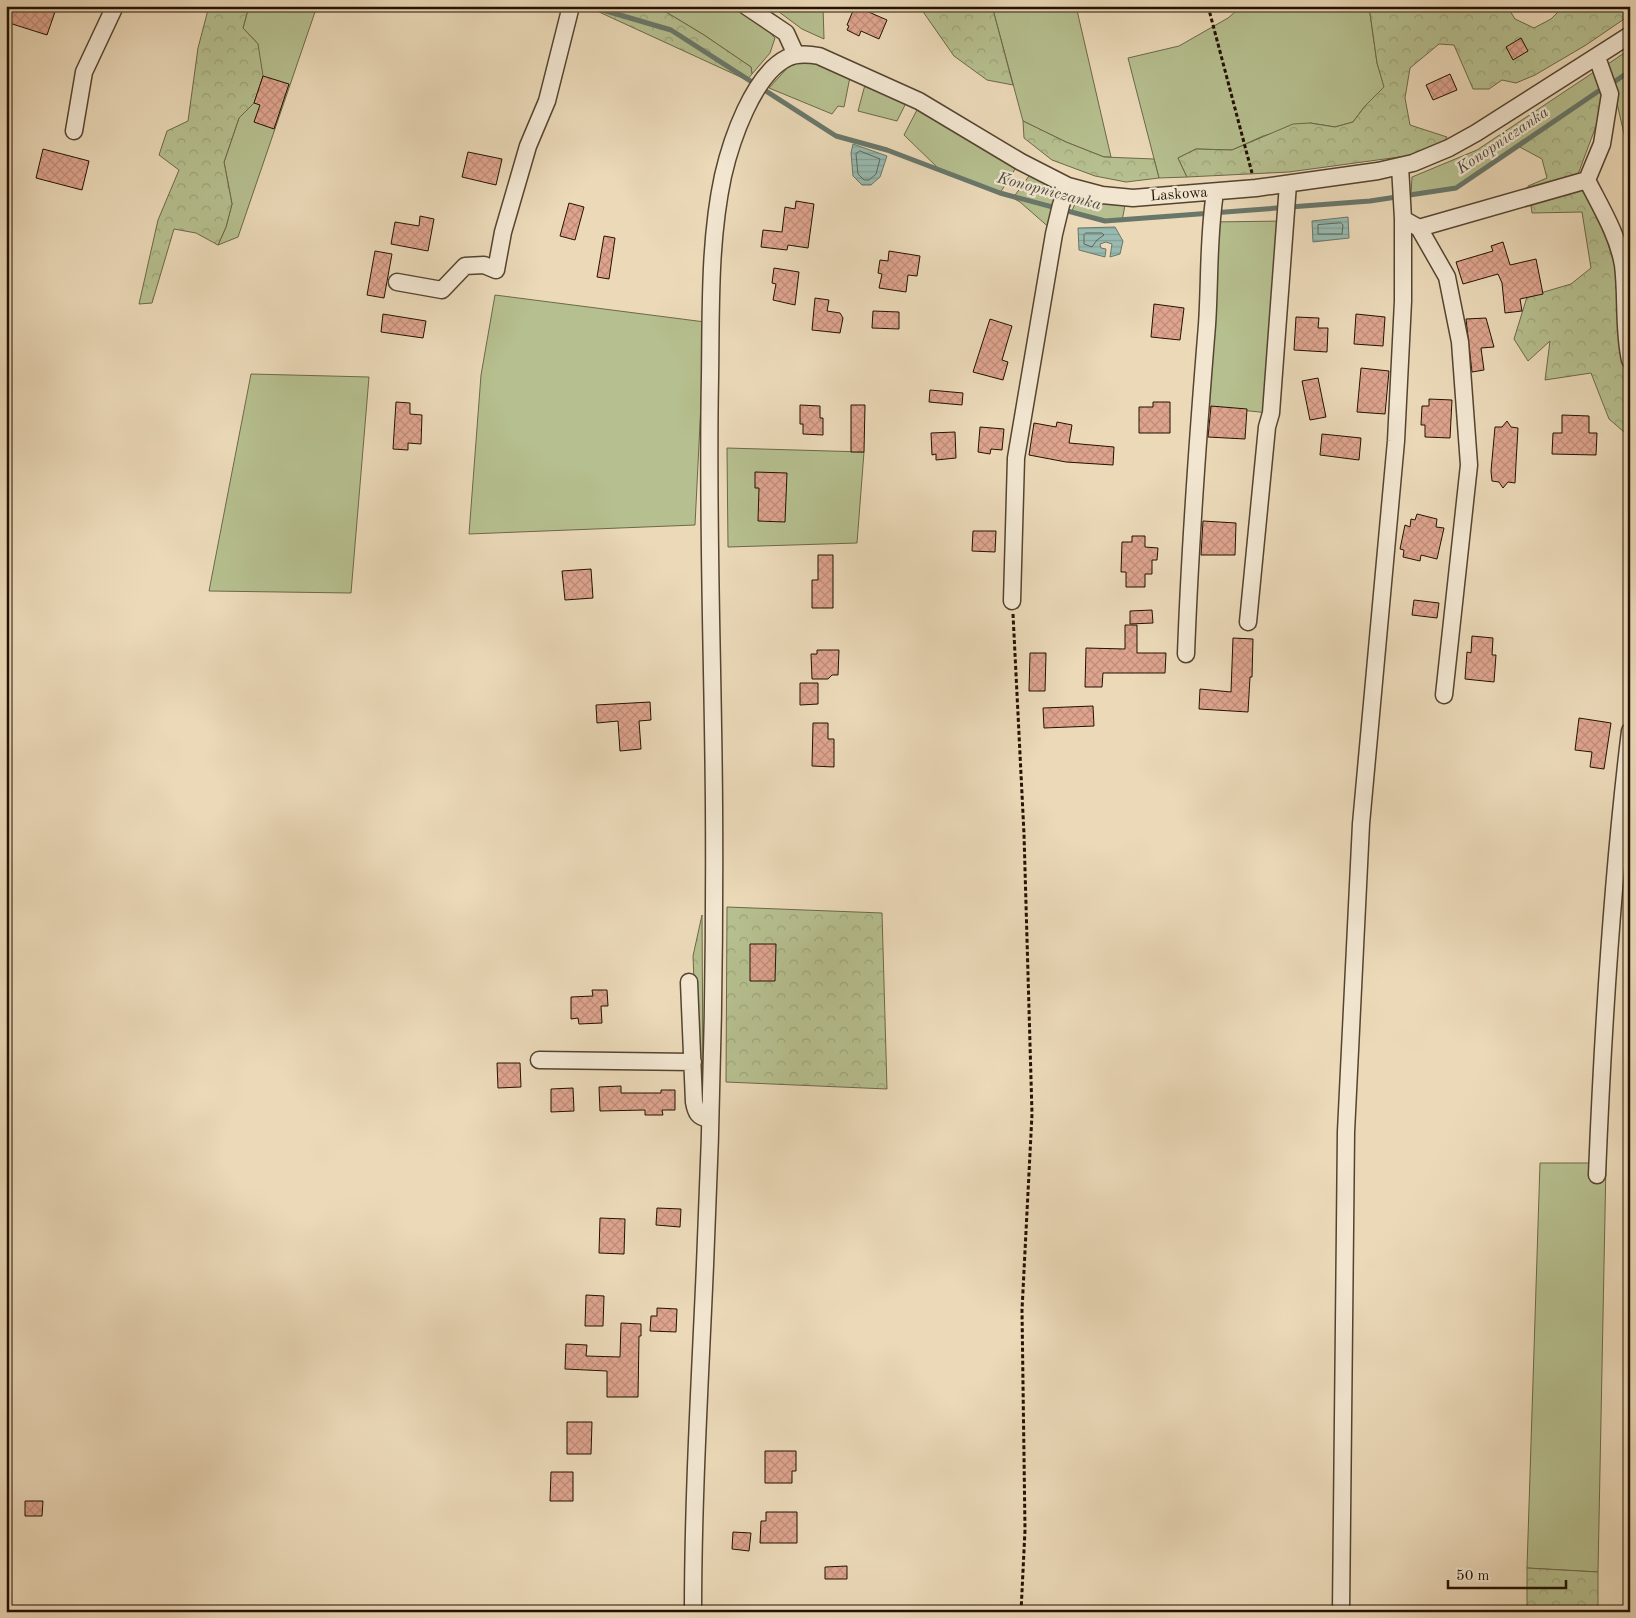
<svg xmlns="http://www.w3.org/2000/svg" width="1636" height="1618" font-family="'Old Standard TT',serif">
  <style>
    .grass { fill: #b6bf8f; stroke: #6c6848 }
    .forest { fill: url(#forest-crowns); stroke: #6c6848 }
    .water { fill: url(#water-rules); stroke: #69776a }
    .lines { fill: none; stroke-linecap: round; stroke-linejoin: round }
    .shore { stroke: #5e6658; stroke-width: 1 }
    .stream { stroke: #69776a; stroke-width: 5 }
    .building { fill: url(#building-cross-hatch); stroke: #231201 }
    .minor-casing { stroke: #55442f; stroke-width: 19 }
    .path { stroke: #231201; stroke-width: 3; stroke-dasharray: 4 2.5; stroke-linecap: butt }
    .minor { stroke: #f2e6d1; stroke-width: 16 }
    .labels { text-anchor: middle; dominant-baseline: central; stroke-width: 4.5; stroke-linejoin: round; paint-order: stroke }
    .street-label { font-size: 15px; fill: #231201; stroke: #f2e6d1 }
    .water-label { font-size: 16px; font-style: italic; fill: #4c4d3e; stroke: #f2e6d1 }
  </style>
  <defs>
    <pattern id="forest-crowns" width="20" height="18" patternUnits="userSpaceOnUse" patternTransform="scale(1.25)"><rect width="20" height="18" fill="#b6bf8f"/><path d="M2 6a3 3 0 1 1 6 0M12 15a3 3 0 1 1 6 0" fill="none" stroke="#9ca37a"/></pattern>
    <pattern id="water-rules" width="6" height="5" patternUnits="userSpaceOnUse" patternTransform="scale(1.25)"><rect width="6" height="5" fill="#98bab0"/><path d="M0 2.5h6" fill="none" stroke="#839f96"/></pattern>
    <pattern id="building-cross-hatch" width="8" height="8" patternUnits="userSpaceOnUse" patternTransform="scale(1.25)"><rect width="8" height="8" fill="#dea48e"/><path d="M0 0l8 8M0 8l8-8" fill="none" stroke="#be8c79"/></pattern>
  </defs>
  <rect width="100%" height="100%" fill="#ebd9b8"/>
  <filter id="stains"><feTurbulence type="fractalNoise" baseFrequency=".004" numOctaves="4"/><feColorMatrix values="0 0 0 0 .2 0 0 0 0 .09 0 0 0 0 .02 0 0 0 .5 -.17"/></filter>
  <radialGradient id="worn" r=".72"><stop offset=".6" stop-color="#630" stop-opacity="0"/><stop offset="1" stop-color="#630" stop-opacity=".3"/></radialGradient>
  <!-- grass -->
  <path class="grass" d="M249,6h68l-79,231 -20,8 8,-18 6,-23 -8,-42 15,-44 15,-15 4,-59 -15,-16z
    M656,6h74l32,18 13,14 -5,15 -18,21 -1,-7 -47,-32z
    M771,6h52l1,33 -22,-10z
    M992,6h84l35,151h-7l-38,-15 -43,-21z
    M1242,6h127l8,57 8,24 -20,19 -12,16 -18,5 -25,-4 -47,13 -31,14 -36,-1 -18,9 9,19 -28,1 -31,-120 51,-12 49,-28z
    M1630,49v111l-22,-96z
    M803,62l21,3 26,12 -6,30 -6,-1 -6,8 -63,-26 21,-23z
    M1594,72l9,16 -147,100 -45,7 1,-18 65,-27z
    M866,81l40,22 -9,18 -39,-10z
    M918,108l99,58 -17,27 -62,-25 -34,-33z
    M1029,176l38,17 -15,37 -32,-28 -7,-4z
    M1078,197l47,8 -3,16h-17l-34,-8z
    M1287,221l-18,192 -68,-7 10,-184z
    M495,295l210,27 -10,203 -226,9 12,-159z
    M251,374l118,3 -18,216 -142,-2z
    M727,448l137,4 -7,91 -129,4z
    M1540,1163h66l-8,409 -71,-4z"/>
  <!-- forest -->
  <path class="forest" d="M209,6h40l-6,22 15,16 5,32 -9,27 -15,15 -15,44 8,42 -6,23 -8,18 -22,-12 -22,-4 -22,74 -13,1 19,-84 21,-50 -20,-15 8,-24 21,-10 10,-73z
    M586,6h70l48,29 47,32 1,7 -5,6z
    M919,6h73l21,79 -26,-5 -33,-24z
    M1369,6h138l8,13 19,9 17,-9 13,-13h66v9l-44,30 -51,30 -19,8 -14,-3 -13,9h-16l-19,-44 -15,-1 -29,24 -5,30 5,27 37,12 -7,10 -26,8 -125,17 -102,5 -9,-19 18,-9 36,1 61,-26 17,-1 25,4 18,-5 12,-16 19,-19 -7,-24z
    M1603,88v19l-26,70 26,49 15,51 12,-4v164l-21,-18 -18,-46 -46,7 5,-39 -22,20 -14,-22 13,-42 44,-13 20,-16 -9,-56 -50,1 -4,-27 19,-8 -5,-19 -24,-13z
    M1023,121l43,21 38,15 50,2 5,19 -33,4 -31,-6 -43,-16 -28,-22z
    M727,907l155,6 5,176 -161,-7z
    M702,915l1,170 -5,-6 -5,-123z
    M1527,1568l71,4v40h-71z"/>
  <!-- water -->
  <path class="water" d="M853,144l34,12 -7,21 -9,8h-9l-9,-9 -2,-23z
    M1348,217l1,21 -36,4 -1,-21z
    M1115,227l8,14 -3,13 -10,3 2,-13 -6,-2 -6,2 1,4 5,1 -1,8 -26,-7 -1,-22z"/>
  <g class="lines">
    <!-- shore -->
    <path class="shore" d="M860,151l20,8 -4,15 -7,6h-5l-6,-6 -2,-20z
      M1341,223l2,2 -1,9h-24v-9z
      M1086,233h16l2,2 -7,5 -5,7 -8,-3v-9z"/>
    <!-- stream -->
    <path class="stream" d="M589,6l82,24 165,106 51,14 113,43 105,28 265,-20 86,-13 147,-100
      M1614,82l16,-11"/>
  </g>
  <!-- building -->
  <path class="building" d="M6,6h51l-10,29 -41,-13z
    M855,6l32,14 -8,19 -18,-8 -2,5 -12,-6 2,-4 -2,-1z
    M1521,38l7,13 -15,9 -7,-13z
    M1450,74l7,16 -24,10 -7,-15z
    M263,76l26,8 -15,45 -20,-7 6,-17 -6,-2z
    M43,149l46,12 -7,29 -46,-12z
    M468,152l34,7 -6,26 -34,-8z
    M796,201l18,3 -6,44 -20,-3 -1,5 -26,-3 2,-17 19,2 3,-25 10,2z
    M569,203l15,4 -9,33 -15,-4z
    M420,216l14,3 -6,32 -37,-7 4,-22 24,4z
    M604,236l11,2 -6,41 -12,-2z
    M1503,242l7,23 26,-6 7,35 -23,5 2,12 -17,2 -3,-30 -4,-9 -35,10 -7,-22 37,-11 -2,-5z
    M375,251l17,3 -8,44 -17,-3z
    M889,251l31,5 -3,20 -9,-1 -2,17 -27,-4 3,-14 -4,-1 2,-13 8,1z
    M774,268l25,4 -4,33 -22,-5 3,-16 -4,-1z
    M815,298l14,2 -2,11 13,2 3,5 -3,15 -28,-3z
    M1154,304l30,4 -4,32 -29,-3z
    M873,311l26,1v17l-27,-1z
    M383,314l43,7 -3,17 -42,-6z
    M1356,314l29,3 -2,29 -29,-2z
    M1296,317l23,1 -1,10h10l-1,24 -33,-2z
    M1486,318l8,29 -13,1 3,22 -12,2 -6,-53z
    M990,319l22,7 -10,34 6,2 -5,18 -30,-8z
    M1361,368l28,3 -4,43 -28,-2z
    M1318,378l8,39 -16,3 -8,-39z
    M930,390l33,3 -1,12 -33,-3z
    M1429,399l23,1 -2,38 -25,-1v-12h-4l1,-19h7z
    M396,402l14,1v11l12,1 -1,29 -13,-1v7l-15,-1z
    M1153,402h17v31h-31v-26h14z
    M800,405l20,1v12h3v17l-20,-1v-10h-3z
    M851,405h14l-1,47h-13z
    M1211,406l36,3 -2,30 -37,-2z
    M1562,415l27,1v17h8l-1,22 -44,-1 1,-21h9z
    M1507,421l4,6 7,1 -2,35 -1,20 -7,-1 -5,6 -4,-6 -7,-1 -1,-10 4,-44h7z
    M1057,422l15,3 -3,18 45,4 -1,18 -47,-3 -37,-7 5,-32 22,4z
    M980,427l24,2 -2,21 -11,-1 -1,5 -12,-2z
    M955,432l1,26 -20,2v-6l-4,1 -1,-22z
    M1322,434l39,4 -2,22 -39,-5z
    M755,472l32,1 -2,49 -27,-1 1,-33h-4z
    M1417,514l20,5 -1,8 8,1 -7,31 -16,-4 -1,6 -17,-4 1,-7 -4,-1 5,-24 5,2 1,-8 4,1z
    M1203,521l33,2 -1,32h-34z
    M973,531h23l-1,21 -23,-1z
    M1132,536h13v11l13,1 -1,12h-5v14h-7v13h-19v-15h-5l1,-30h10z
    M818,555h15v53h-21v-28h6z
    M591,569l2,29 -28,2 -3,-29z
    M1414,600l25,3 -2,15 -25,-3z
    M1152,610l1,13 -23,1v-13z
    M1125,625h12v28h29l-1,20h-62l-1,14h-17l1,-39 39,1z
    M1472,636l21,2 -1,17h4l-2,27 -29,-3 2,-27 4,1z
    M1233,638l20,1 -1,38h-2l-2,35 -49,-3 1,-20 31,3z
    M817,650h22l-1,25h-6l-4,4h-16l-1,-25h6z
    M1030,653h16l-1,38h-16z
    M800,683h18v21l-18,1z
    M650,702l1,18 -12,1 2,28 -21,2 -2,-30 -21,2 -1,-18z
    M1093,706l1,20 -50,2 -1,-20z
    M1579,718l32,5 -7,46 -14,-2 2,-15 -17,-2z
    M813,723h15v16h6v28l-22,-1z
    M750,944h26l-1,37h-25z
    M592,990h15l1,16h-7l1,17 -23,1 -1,-6 -7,1v-22l22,-1z
    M497,1063h23l1,24 -23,1z
    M621,1086v7h40v-3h14v20h-13l1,5h-18v-5l-45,1 -1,-24z
    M573,1088l1,23 -23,1v-23z
    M657,1208l24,1 -1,18 -24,-2z
    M600,1218l25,1 -1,35 -25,-1z
    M586,1295l18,1 -1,30h-18z
    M657,1308l20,1 -1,23 -26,-1 1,-15h6z
    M621,1323l20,1v12h-2l-1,61h-31v-26l-42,-2 1,-25 21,1 -1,11 34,1z
    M567,1422h25l-1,32h-24z
    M765,1451h31v20h-4v12h-27z
    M551,1472h22v29h-23z
    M25,1501h18l-1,15h-17z
    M766,1512h31v31h-37l1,-22h5z
    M733,1532l18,1 -2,18 -17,-2z
    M847,1566v13h-22v-12z"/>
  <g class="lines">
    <!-- minor casing -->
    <g class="minor-casing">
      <path id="minor" d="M746,6l40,27 10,22
        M74,131l10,-59 31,-66
        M1587,180c13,26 31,55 36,85 4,31 0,63 7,95
        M1403,219l16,9 28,49 13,65 9,123 -25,230
        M1419,228l168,-48 15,-36 8,-50 -11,-31 -5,-5
        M397,282l45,8 23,-24 19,-1 12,5 7,-38 25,-86 19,-45 24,-95
        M1012,601l4,-143 38,-224 7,-29 7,-19
        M1248,622l19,-195 4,-14 17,-229
        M1186,654c4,-110 12,-219 21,-329 3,-44 1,-89 8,-132
        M689,982l5,120c2,11 4,15 15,17
        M539,1060l154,2
        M1597,1175c6,-149 15,-296 33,-444
        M693,1612c0,-116 7,-231 12,-347 7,-153 10,-307 9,-460 -1,-143 -7,-285 -4,-428 1,-66 -1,-136 13,-201 8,-35 30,-101 64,-118 10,-5 21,-4 32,-2l100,45 102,61 47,24 34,9 31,3 123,-10 122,-17 35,-8 36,-15 27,-15 154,-98
        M1341,1612l5,-480 15,-308 35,-383 7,-140v-82l-3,-53"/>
    </g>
    <!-- path -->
    <path class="path" d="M1208,6l44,167
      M1013,614l11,220 8,280 -10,196 3,220 -4,82"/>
    <!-- minor -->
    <use href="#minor" class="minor"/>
  </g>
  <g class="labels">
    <!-- street labels -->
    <g class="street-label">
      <text transform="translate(1179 195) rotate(-4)">Laskowa</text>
    </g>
    <!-- water labels -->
    <g class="water-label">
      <text transform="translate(1503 141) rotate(-34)">Konopniczanka</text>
      <text transform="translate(1049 192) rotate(15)">Konopniczanka</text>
    </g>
  </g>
  <!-- margin -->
  <rect width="1636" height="1618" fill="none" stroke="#ebd9b8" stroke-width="25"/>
  <rect x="8" y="8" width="1621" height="1603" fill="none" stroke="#231201" stroke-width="2.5"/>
  <rect x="12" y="12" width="1611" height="1593" fill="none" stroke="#231201"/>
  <!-- scale -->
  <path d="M1448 1580v8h118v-8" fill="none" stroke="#231201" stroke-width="2.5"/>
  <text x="1456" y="1580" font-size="15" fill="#231201" stroke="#f2e6d1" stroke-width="4" paint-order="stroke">50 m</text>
  <rect width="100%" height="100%" filter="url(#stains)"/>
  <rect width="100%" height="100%" fill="url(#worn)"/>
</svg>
